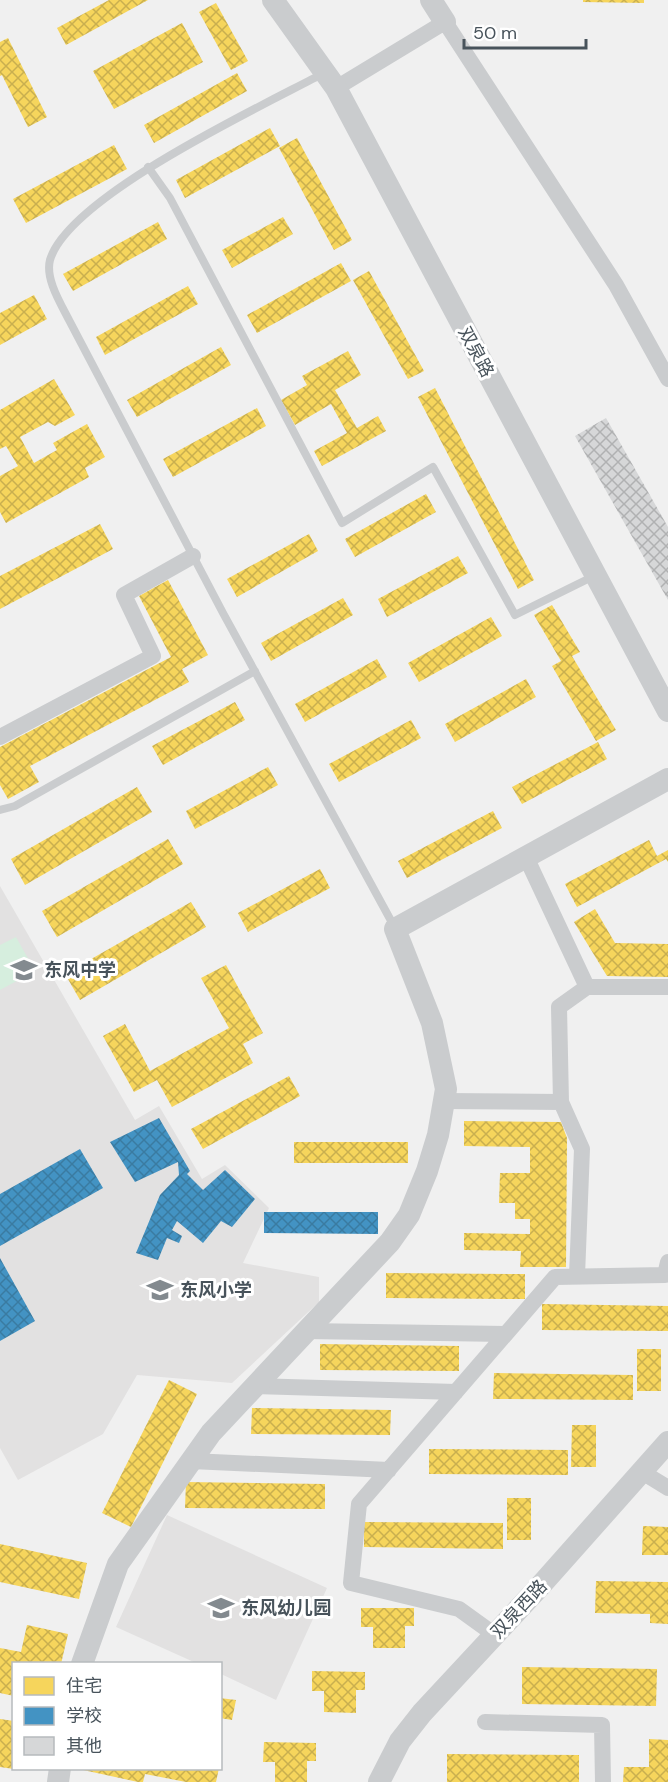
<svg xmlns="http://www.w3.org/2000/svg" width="668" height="1782" font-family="'DM Sans','Noto Sans SC',sans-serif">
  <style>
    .education { fill: #e2e1e1 }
    .pitch { fill: #d6eede }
    .homes { fill: url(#homes-cross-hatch) }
    .schools { fill: url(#schools-cross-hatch) }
    .building { fill: url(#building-cross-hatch) }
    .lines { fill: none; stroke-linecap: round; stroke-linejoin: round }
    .lane { stroke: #caccce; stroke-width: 8 }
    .street { stroke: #caccce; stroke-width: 16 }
    .secondary { stroke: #caccce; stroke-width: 22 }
    .labels { text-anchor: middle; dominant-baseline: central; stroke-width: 6; stroke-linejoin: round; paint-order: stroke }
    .street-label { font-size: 18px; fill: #48535b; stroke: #fff }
    .poi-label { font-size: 18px; font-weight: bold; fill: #48535b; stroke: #fff; text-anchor: start }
  </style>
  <defs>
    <pattern id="homes-cross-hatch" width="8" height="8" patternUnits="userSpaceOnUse" patternTransform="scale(1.5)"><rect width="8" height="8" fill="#f6d55c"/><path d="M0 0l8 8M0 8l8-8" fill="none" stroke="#c9af4f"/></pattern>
    <pattern id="schools-cross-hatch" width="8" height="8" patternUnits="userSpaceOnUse" patternTransform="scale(1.5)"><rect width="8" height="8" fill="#4393c3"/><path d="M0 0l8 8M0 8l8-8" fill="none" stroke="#3a7ba1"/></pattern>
    <pattern id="building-cross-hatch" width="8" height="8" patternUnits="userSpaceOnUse" patternTransform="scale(1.5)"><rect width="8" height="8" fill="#d6d7d8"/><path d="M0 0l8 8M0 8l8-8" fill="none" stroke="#b0b1b2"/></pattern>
  </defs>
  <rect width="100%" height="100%" fill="#f0f0f0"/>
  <!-- education -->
  <path class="education" d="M0,886l135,234 24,-14 43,73 23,-14 44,43 -26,55 76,14v25l-87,81 -95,-8 -34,59 -85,46 -18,-32z
    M167,1515l160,73 -51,112 -55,-26 -1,-10 -24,-1 -80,-36z"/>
  <!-- pitch -->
  <path class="pitch" d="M16,937l19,34 -35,19v-45z"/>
  <!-- homes -->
  <path class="homes" d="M109,0h39l-82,45 -9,-17z
    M583,0h61v3l-61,-1z
    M216,3l32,58 -17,9 -32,-58z
    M182,23l21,39 -89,47 -21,-38z
    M8,38l39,79 -19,10 -26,-52 -2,1v-34z
    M237,73l10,18 -93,52 -10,-18z
    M270,128l10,18 -95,52 -9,-18z
    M297,138l55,102 -18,10 -55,-102z
    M114,145l13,24 -101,54 -13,-24z
    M283,217l10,17 -61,34 -10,-18z
    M158,222l9,17 -94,52 -10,-17z
    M341,263l10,18 -94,52 -10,-18z
    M369,271l55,100 -16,8 -55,-99z
    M188,286l10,18 -93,51 -9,-18z
    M34,295l13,24 -47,26v-32z
    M221,347l10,18 -94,52 -10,-17z
    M348,351l13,24 -26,15 22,38 21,-12 8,15 -64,35 -8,-15 33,-18 -16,-29 -36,21 -14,-25 26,-15 -5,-9z
    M54,379l21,36 -20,11 -7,-4 -28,15 14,26 23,-13 -4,-7 34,-19 18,33 -20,11 4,9 -83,46 -6,-11v-36l18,-10 -12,-20 -6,3v-39z
    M435,388l99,192 -16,9 -100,-192z
    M257,408l9,18 -93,51 -10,-18z
    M426,494l10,18 -81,45 -10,-18z
    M100,524l13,25 -113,60v-33z
    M309,534l9,17 -81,46 -10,-18z
    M458,556l10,17 -81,44 -9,-18z
    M168,580l40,75 -26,14 7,13 -159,84 9,16 -31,17 -8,-14v-38l171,-90 -32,-61z
    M343,598l10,17 -82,46 -10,-18z
    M552,605l28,47 -8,4 44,74 -20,11 -44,-75 9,-5 -27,-46z
    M491,617l11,19 -83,46 -11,-19z
    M377,659l10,18 -82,45 -10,-18z
    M526,679l10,18 -81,45 -10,-18z
    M235,702l10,18 -82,45 -11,-19z
    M411,720l10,18 -82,44 -10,-18z
    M598,742l9,17 -85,45 -10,-17z
    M268,767l10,18 -83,44 -9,-18z
    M137,787l15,25 -127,73 -14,-26z
    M493,811l9,17 -95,50 -9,-17z
    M168,839l15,25 -126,73 -15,-26z
    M649,840l8,16 11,-6v12l-2,-3 -89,48 -12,-23z
    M320,869l10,19 -82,44 -10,-19z
    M191,902l15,25 -126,73 -15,-26z
    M595,909l20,34 53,1v33l-61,-1 -33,-54z
    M226,965l37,68 -20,11 10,19 -81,44 -15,-27 -23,12 -31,-56 22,-12 25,47 79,-43 -28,-50z
    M289,1076l11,20 -97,53 -12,-20z
    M464,1121l97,1 6,16 -1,129h-46l1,-16 -57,-1v-17l66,1v-15h-15v-16h-16l1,-30h30v-26l-66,-1z
    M294,1142h114v21h-114z
    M386,1273l139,1v25l-139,-1z
    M542,1304l126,2v25l-126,-1z
    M320,1344l139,2v25l-139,-1z
    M637,1349h24v42h-24z
    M494,1373l139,2v25l-140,-1z
    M169,1380l28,14 -66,133 -29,-14z
    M252,1408l139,2 -1,25 -139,-1z
    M572,1425h24v42h-25z
    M429,1449l139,1v25l-139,-1z
    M186,1482l139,2v25l-140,-1z
    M507,1498h24v42h-24z
    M364,1522l139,1v26l-139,-2z
    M643,1526l25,1v28h-26z
    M0,1544l87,19 -8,36 -79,-17z
    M596,1581l72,1v42l-18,-1v-9l-55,-1z
    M361,1608h53v18h-9v22h-32v-21h-12z
    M27,1625l41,9 -7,30h-47v32l-14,-3v-45l21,4z
    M522,1667l135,2 -1,37 -134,-2z
    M312,1671l53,1v18h-9v23l-32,-1v-21h-12z
    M220,1698l16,2 -4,20 -12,-2z
    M0,1719l14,2v48l-14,-2z
    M649,1739l19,1v42h-45l1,-15h25z
    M264,1742l52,1v18h-9v21h-32v-20h-12z
    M447,1754l132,1v27h-132z
    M74,1768h145l-3,14h-30l-41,-8 -2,8h-5z"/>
  <!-- schools -->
  <path class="schools" d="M159,1118l31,53 -3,3 16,16 22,-20 30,29 -23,28 -11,-6 -18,22 -26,-22 -5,9 10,6 -3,7 -12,-5 -9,22 -22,-7 24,-58 19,-20 -1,-13 -43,20 -25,-40z
    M80,1149l23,39 -103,58v-52z
    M264,1212h114v22l-114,-1z
    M0,1258l35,63 -35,20z"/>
  <!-- building -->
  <path class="building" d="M606,418l62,109v73l-93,-164z"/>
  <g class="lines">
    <!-- lane -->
    <path class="lane" d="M324,73c-62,33 -255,123 -274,187 -5,19 11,44 19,60l154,293 172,315
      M148,167l22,31 172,325 91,-56 82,148 79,-39
      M0,810l15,-4 240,-135"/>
    <!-- street -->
    <path class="street" d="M336,88l109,-66 171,263 52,94
      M0,737l153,-81 -29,-61 69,-39
      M526,857l61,130h81
      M444,1101l117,1 -2,-95 28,-20
      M561,1102l21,47 -5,127
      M305,1331l201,3
      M254,1386l202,6
      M191,1461l198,9
      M642,1472l26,16
      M495,1635l-36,-26 -108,-26 8,-79 196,-227 110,-2 3,-13
      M485,1722l117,3 1,57"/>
    <!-- secondary -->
    <path class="secondary" d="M273,0l63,88 332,623
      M431,0l14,22
      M82,1664l36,-100 93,-131 179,-191 19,-27 18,-44 11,-36 8,-46 -14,-66 -37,-94 273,-150
      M58,1782l2,-14
      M379,1782l21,-41 22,-28 119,-128 127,-143"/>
  </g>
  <!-- icons -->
  <defs>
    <g id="school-bare" transform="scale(2.07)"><path d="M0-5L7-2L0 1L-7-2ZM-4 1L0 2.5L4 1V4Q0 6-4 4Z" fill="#838a8f" stroke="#fff" stroke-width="2.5" paint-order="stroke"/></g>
  </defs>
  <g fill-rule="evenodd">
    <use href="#school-bare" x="24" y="970"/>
    <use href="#school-bare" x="160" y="1290"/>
    <use href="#school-bare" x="221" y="1608"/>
  </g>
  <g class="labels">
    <!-- street labels -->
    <g class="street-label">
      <text transform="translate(476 352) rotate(62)">双泉路</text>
      <text transform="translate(519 1609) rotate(-47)">双泉西路</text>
    </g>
    <!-- poi labels -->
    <g class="poi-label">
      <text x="44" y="970">东风中学</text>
      <text x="180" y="1290">东风小学</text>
      <text x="241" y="1608">东风幼儿园</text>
    </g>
  </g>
  <!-- legend -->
  <rect x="12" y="1662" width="210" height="108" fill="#ffffff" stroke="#b6babd" stroke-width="1.5"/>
  <rect x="24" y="1677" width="30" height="18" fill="#f6d55c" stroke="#b6babd" stroke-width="1.5"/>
  <text x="66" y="1692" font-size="18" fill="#48535b">住宅</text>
  <rect x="24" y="1707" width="30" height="18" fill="#4393c3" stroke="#b6babd" stroke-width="1.5"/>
  <text x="66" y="1722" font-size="18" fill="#48535b">学校</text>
  <rect x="24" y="1737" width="30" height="18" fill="#d6d7d8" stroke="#b6babd" stroke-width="1.5"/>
  <text x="66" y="1752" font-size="18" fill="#48535b">其他</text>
  <!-- scale -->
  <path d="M464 39v9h122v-9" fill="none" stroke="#48535b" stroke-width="3"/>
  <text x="473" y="39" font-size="18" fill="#48535b" stroke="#ffffff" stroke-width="4.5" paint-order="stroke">50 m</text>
</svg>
